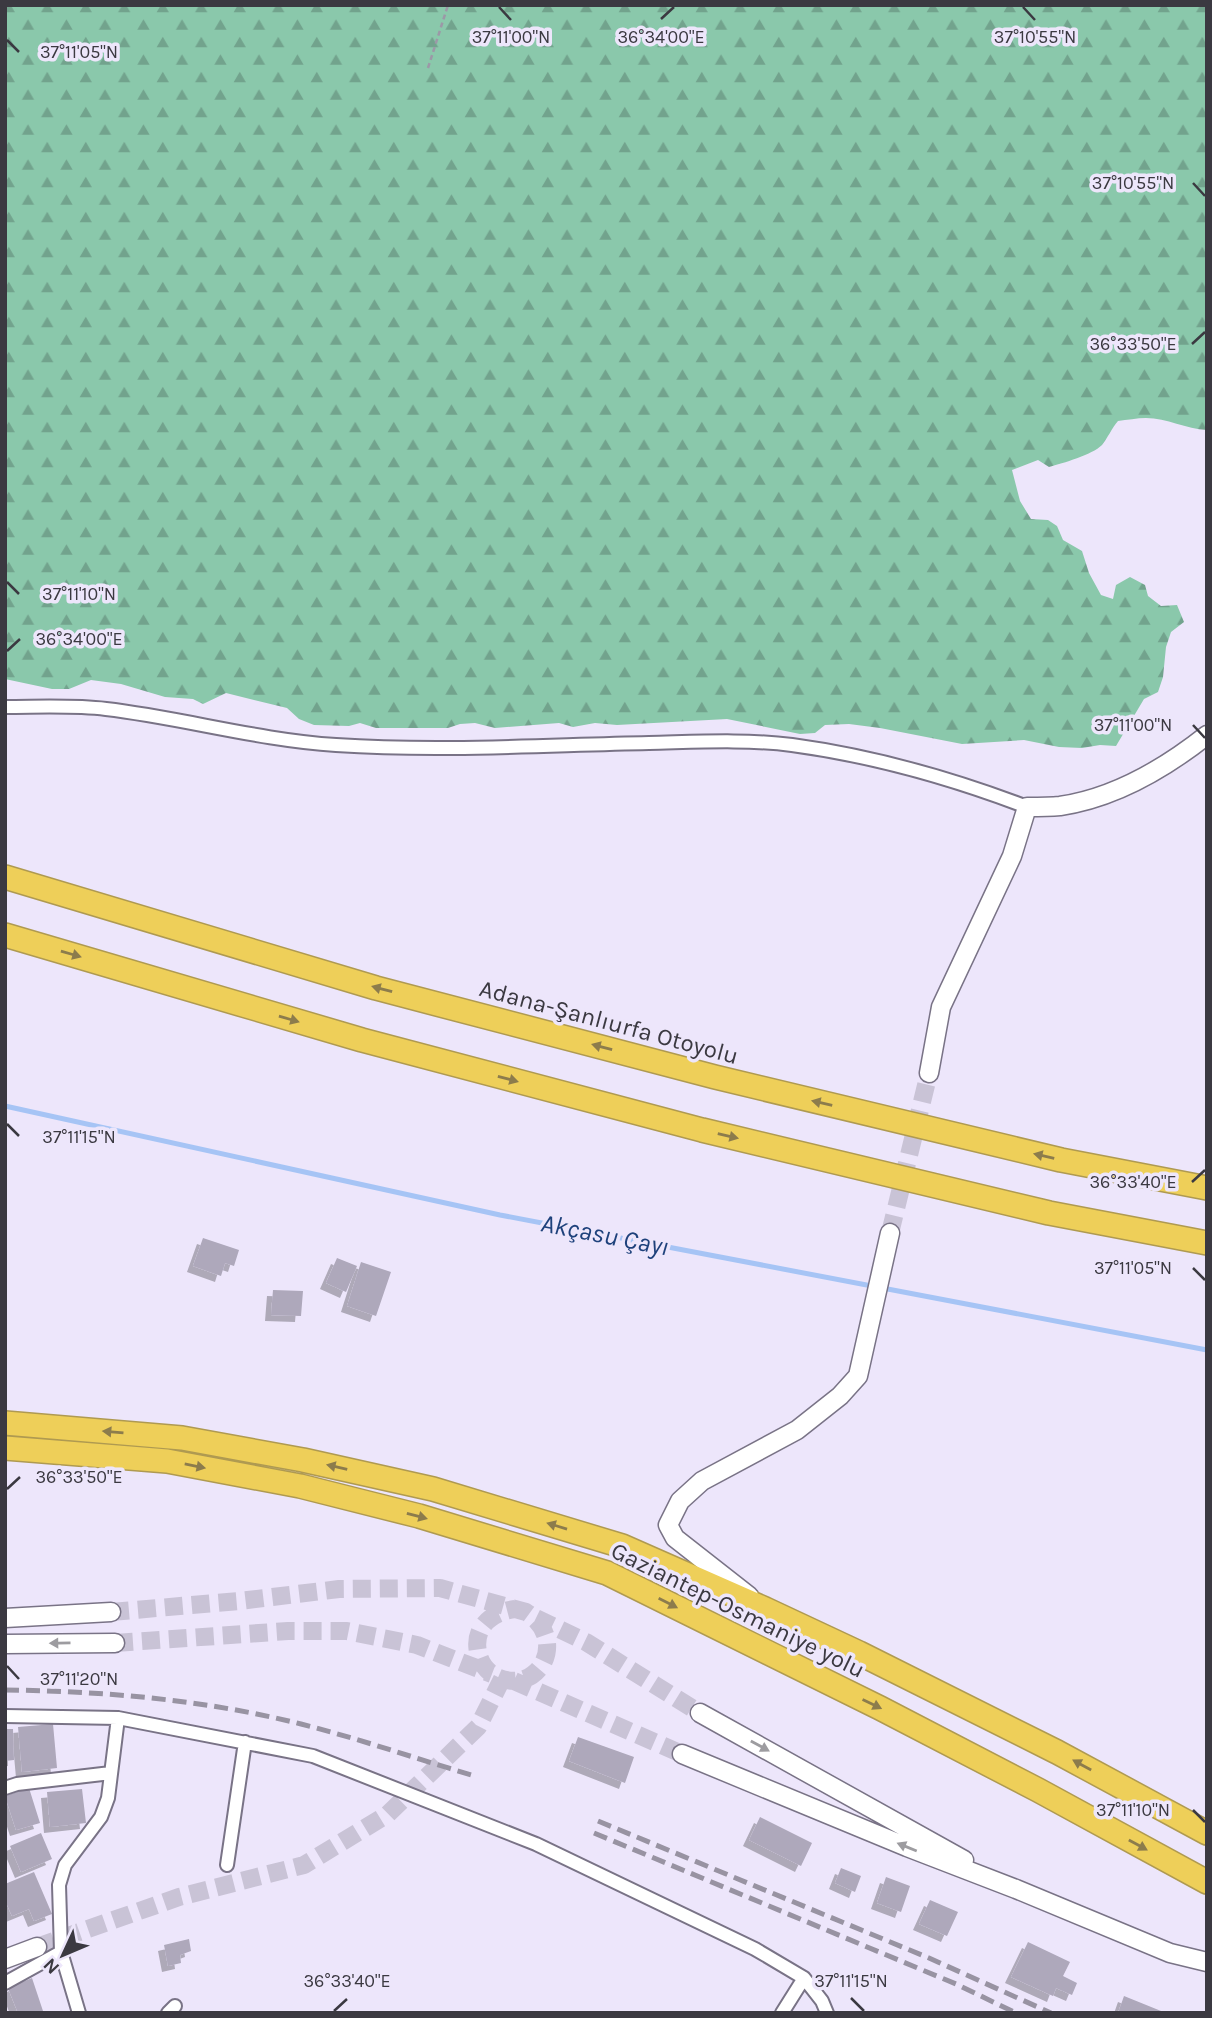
<svg xmlns="http://www.w3.org/2000/svg" width="1212" height="2018" font-family="Karla,sans-serif">
  <style>
    .forest { fill: url(#forest-firs) }
    .lines { fill: none; stroke-linecap: round; stroke-linejoin: round }
    .stream { stroke: #a6c4f5; stroke-width: 5 }
    .building { fill: #aea8bb; filter: url(#shadow) }
    .secondary-tunnel { stroke: #c9c3d6; stroke-width: 18; stroke-dasharray: 18 9; stroke-linecap: butt }
    .street-casing { stroke: #797386; stroke-width: 16 }
    .secondary-casing { stroke: #797386; stroke-width: 21 }
    .highway-casing { stroke: #af9a51; stroke-width: 26 }
    .path { stroke: #9c98a7; stroke-width: 2.5; stroke-dasharray: 5 3.5; stroke-linecap: butt }
    .street { stroke: #fff; stroke-width: 12 }
    .secondary { stroke: #fff; stroke-width: 18 }
    .highway { stroke: #eecf59; stroke-width: 23 }
    .rail { stroke: #9893a2; stroke-width: 5; stroke-dasharray: 14 7; stroke-linecap: butt }
    .oneway { fill: #8c7c4c }
    .oneway2 { fill: #9d9ca0 }
    .ticks { fill: none; stroke: #3b3941; stroke-width: 2.5 }
    .labels { text-anchor: middle; dominant-baseline: central; stroke-width: 7; stroke-linejoin: round; paint-order: stroke }
    .street-label { font-size: 24px; fill: #3b3941; stroke: #ede6fb }
    .water-label { font-size: 26px; font-style: italic; fill: #1e417b; stroke: #ede6fb }
    .ticks-label { font-size: 18px; text-anchor: middle; fill: #3b3941; stroke: #ede6fb; stroke-width: 7; stroke-linejoin: round; paint-order: stroke }
  </style>
  <defs>
    <pattern id="forest-firs" width="22" height="20" patternUnits="userSpaceOnUse" patternTransform="scale(1.75)"><rect width="22" height="20" fill="#8ac8ab"/><path d="M5 1l3.5 6h-7zM16 11l3.5 6h-7z" fill="#72a38d"/></pattern>
    <filter id="shadow"><feDropShadow dx="-6" dy="6" stdDeviation="0" flood-color="#0004"/></filter>
  </defs>
  <rect width="100%" height="100%" fill="#ede6fb"/>
  <!-- forest -->
  <path class="forest" d="M5,5h1202v425c-21,-1 -40,-12 -61,-12 -9,0 -19,2 -28,3 -6,7 -11,18 -16,24 -10,10 -39,18 -53,22l-11,-7 -26,10 8,31 11,18 17,1 9,6 6,14 19,11 7,22 12,22 12,4 3,-14 14,-8 15,8 3,11 13,10 16,-1 7,17 -13,10 -5,15 -3,30 -5,15 -14,7 -28,47 -16,-1 -18,3 -23,-1 -35,-7 -62,4 -82,-16 -31,-4 -24,1 -10,8 -15,1 -73,-15 -110,6 -22,-2 -22,4 -14,-4 -64,5 -20,-5 -15,1 -12,4h-72l-16,-5 -11,3 -35,-1 -15,-6 -12,-11 -61,-15 -23,11 -10,-5 -28,-2 -44,-13 -30,-4 -22,9h-17l-47,-10z"/>
  <g class="lines">
    <!-- stream -->
    <path class="stream" d="M5,1106l495,109 707,135"/>
  </g>
  <!-- building -->
  <path class="building" d="M203,1238l36,12 -5,16 -9,-3 -4,13 -28,-10z
    M337,1258l20,8 -11,26 -20,-9z
    M361,1262l30,10 -15,44 -29,-10z
    M273,1290l30,1 -2,25 -30,-1z
    M53,1724l4,44 -35,4 -4,-45z
    M5,1729h8l1,31 -9,1z
    M578,1737l56,20 -9,26 -56,-22z
    M29,1788l11,35 -24,7 -11,-34z
    M82,1789l4,34 -36,4 -3,-35z
    M760,1817l52,26 -11,23 -52,-26z
    M41,1833l11,26 -31,13 -11,-26z
    M841,1868l20,8 -6,16 -20,-9z
    M34,1872l18,42 -18,7 -5,-12 -17,7 -7,-16v-16z
    M886,1877l24,9 -9,26 -24,-9z
    M930,1900l28,12 -11,24 -28,-12z
    M189,1939l2,12 -11,4 1,8 -13,3 -4,-21z
    M1028,1942l42,20 -7,14 14,7 -5,12 -16,-7 -3,8 -42,-19z
    M32,1978l11,33 -25,2 -10,-25z
    M1124,1996l42,17h-48z"/>
  <g class="lines">
    <!-- secondary-tunnel -->
    <path class="secondary-tunnel" d="M890,1233l39,-160
      M111,1612l128,-11 100,-12 101,-1 86,24c44,28 12,84 -29,65 -10,-5 -17,-14 -19,-25 -5,-25 14,-40 37,-43
      M536,1618l50,24 114,71
      M115,1643l173,-12h59l70,14 75,29
      M514,1681l168,73
      M37,1947l142,-50 125,-32 84,-51 90,-87 24,-48"/>
    <!-- street casing -->
    <g class="street-casing">
      <path id="street" d="M5,707c33,0 68,-2 101,2 77,9 152,31 230,36 104,7 209,0 313,-2 47,-1 96,-4 143,2 81,11 159,33 235,62
        M5,1716l113,2 195,38 223,88 219,105 49,29 18,23 5,12
        M5,1788l12,-4 94,-11
        M227,1865l18,-123
        M5,1983l56,-31
        M79,2013l-18,-61 -2,-67 6,-20 36,-48 7,-19 10,-80
        M168,2013l7,-7
        M782,2013l22,-35"/>
    </g>
    <!-- secondary casing -->
    <g class="secondary-casing">
      <path id="secondary" d="M929,1073l12,-66 71,-151 15,-49c11,0 22,0 33,-1 55,-8 104,-37 147,-71
        M749,1596l-74,-58 -7,-13 12,-24 22,-20 95,-51 43,-34 18,-20 32,-143
        M5,1618l106,-6
        M5,1644l110,-1
        M700,1713l264,147
        M682,1754l225,93 109,42 154,64 37,9
        M5,1959l32,-12"/>
    </g>
    <!-- highway casing -->
    <g class="highway-casing">
      <path id="highway" d="M5,877l371,111 339,89 346,83 146,28
        M5,935l357,105 340,90 347,83 158,30
        M5,1423l177,15 121,22 130,29 189,57 143,63 94,44 198,99 150,81
        M5,1448l162,13 133,25 119,30 188,57 273,135 158,82 169,92"/>
    </g>
    <!-- path -->
    <path class="path" d="M428,68l20,-63"/>
    <!-- street -->
    <use href="#street" class="street"/>
    <!-- secondary -->
    <use href="#secondary" class="secondary"/>
    <!-- highway -->
    <use href="#highway" class="highway"/>
    <!-- rail -->
    <path class="rail" d="M5,1690c99,1 201,10 296,34 59,15 116,35 174,52
      M598,1821l331,137 122,55
      M594,1833l362,151 60,29"/>
  </g>
  <!-- one-way arrows -->
  <defs><path id="oneway-solid" d="M-6-.8H1V-3.2L6.5 0L1 3.2V.8H-6Z" transform="scale(1.75)"/></defs>
  <g class="oneway">
    <use href="#oneway-solid" transform="translate(71 954) rotate(16)"/>
    <use href="#oneway-solid" transform="translate(382 989) rotate(-165)"/>
    <use href="#oneway-solid" transform="translate(289 1019) rotate(16)"/>
    <use href="#oneway-solid" transform="translate(602 1047) rotate(-165)"/>
    <use href="#oneway-solid" transform="translate(508 1079) rotate(15)"/>
    <use href="#oneway-solid" transform="translate(822 1103) rotate(-167)"/>
    <use href="#oneway-solid" transform="translate(728 1136) rotate(13)"/>
    <use href="#oneway-solid" transform="translate(1044 1156) rotate(-167)"/>
    <use href="#oneway-solid" transform="translate(113 1432) rotate(-175)"/>
    <use href="#oneway-solid" transform="translate(195 1466) rotate(11)"/>
    <use href="#oneway-solid" transform="translate(337 1467) rotate(-167)"/>
    <use href="#oneway-solid" transform="translate(417 1516) rotate(15)"/>
    <use href="#oneway-solid" transform="translate(557 1526) rotate(-163)"/>
    <use href="#oneway-solid" transform="translate(668 1603) rotate(27)"/>
    <use href="#oneway-solid" transform="translate(872 1704) rotate(26)"/>
    <use href="#oneway-solid" transform="translate(1082 1765) rotate(-151)"/>
    <use href="#oneway-solid" transform="translate(1138 1845) rotate(29)"/>
  </g>
  <g class="oneway2">
    <use href="#oneway-solid" transform="translate(60 1643) rotate(179)"/>
    <use href="#oneway-solid" transform="translate(760 1746) rotate(29)"/>
    <use href="#oneway-solid" transform="translate(907 1847) rotate(-158)"/>
  </g>
  <!-- ticks -->
  <path class="ticks" d="M499,7l12,13M1023,7l12,13M661,19l13,-12M7,40l12,12M1193,183l12,13M1192,344l13,-12M7,582l12,12M7,651l13,-12M1193,725l12,13M7,1124l12,12M1192,1182l13,-12M1193,1268l12,12M7,1489l13,-12M7,1666l12,13M1193,1810l12,12M851,1998l13,13M334,2011l13,-12"/>
  <g class="labels">
    <!-- street labels -->
    <g class="street-label">
      <text transform="translate(609 1022) rotate(15)">Adana-Şanlıurfa Otoyolu</text>
      <text transform="translate(738 1610) rotate(26)">Gaziantep-Osmaniye yolu</text>
    </g>
    <!-- water labels -->
    <g class="water-label">
      <text transform="translate(605 1235) rotate(11)">Akçasu Çayı</text>
    </g>
  </g>
  <g class="ticks-label">
    <text x="661" y="43">36°34'00"E</text>
    <text x="511" y="43">37°11'00"N</text>
    <text x="1035" y="43">37°10'55"N</text>
    <text x="79" y="58">37°11'05"N</text>
    <text x="1133" y="189">37°10'55"N</text>
    <text x="1133" y="350">36°33'50"E</text>
    <text x="79" y="600">37°11'10"N</text>
    <text x="79" y="645">36°34'00"E</text>
    <text x="1133" y="731">37°11'00"N</text>
    <text x="79" y="1143">37°11'15"N</text>
    <text x="1133" y="1188">36°33'40"E</text>
    <text x="1133" y="1274">37°11'05"N</text>
    <text x="79" y="1483">36°33'50"E</text>
    <text x="79" y="1685">37°11'20"N</text>
    <text x="1133" y="1816">37°11'10"N</text>
    <text x="851" y="1987">37°11'15"N</text>
    <text x="347" y="1987">36°33'40"E</text>
  </g>
  <!-- border -->
  <rect width="1212" height="2018" fill="none" stroke="#3b3941" stroke-width="14"/>
  <!-- north arrow -->
  <g transform="translate(63 1955) rotate(226)" stroke="#ede6fb" stroke-width="5" paint-order="stroke">
  <path d="M0-5L12 26L0 18L-12 26Z" fill="#3b3941"/>
  <text y="-10" font-size="19" font-weight="bold" text-anchor="middle" fill="#3b3941">N</text>
  </g>
</svg>
